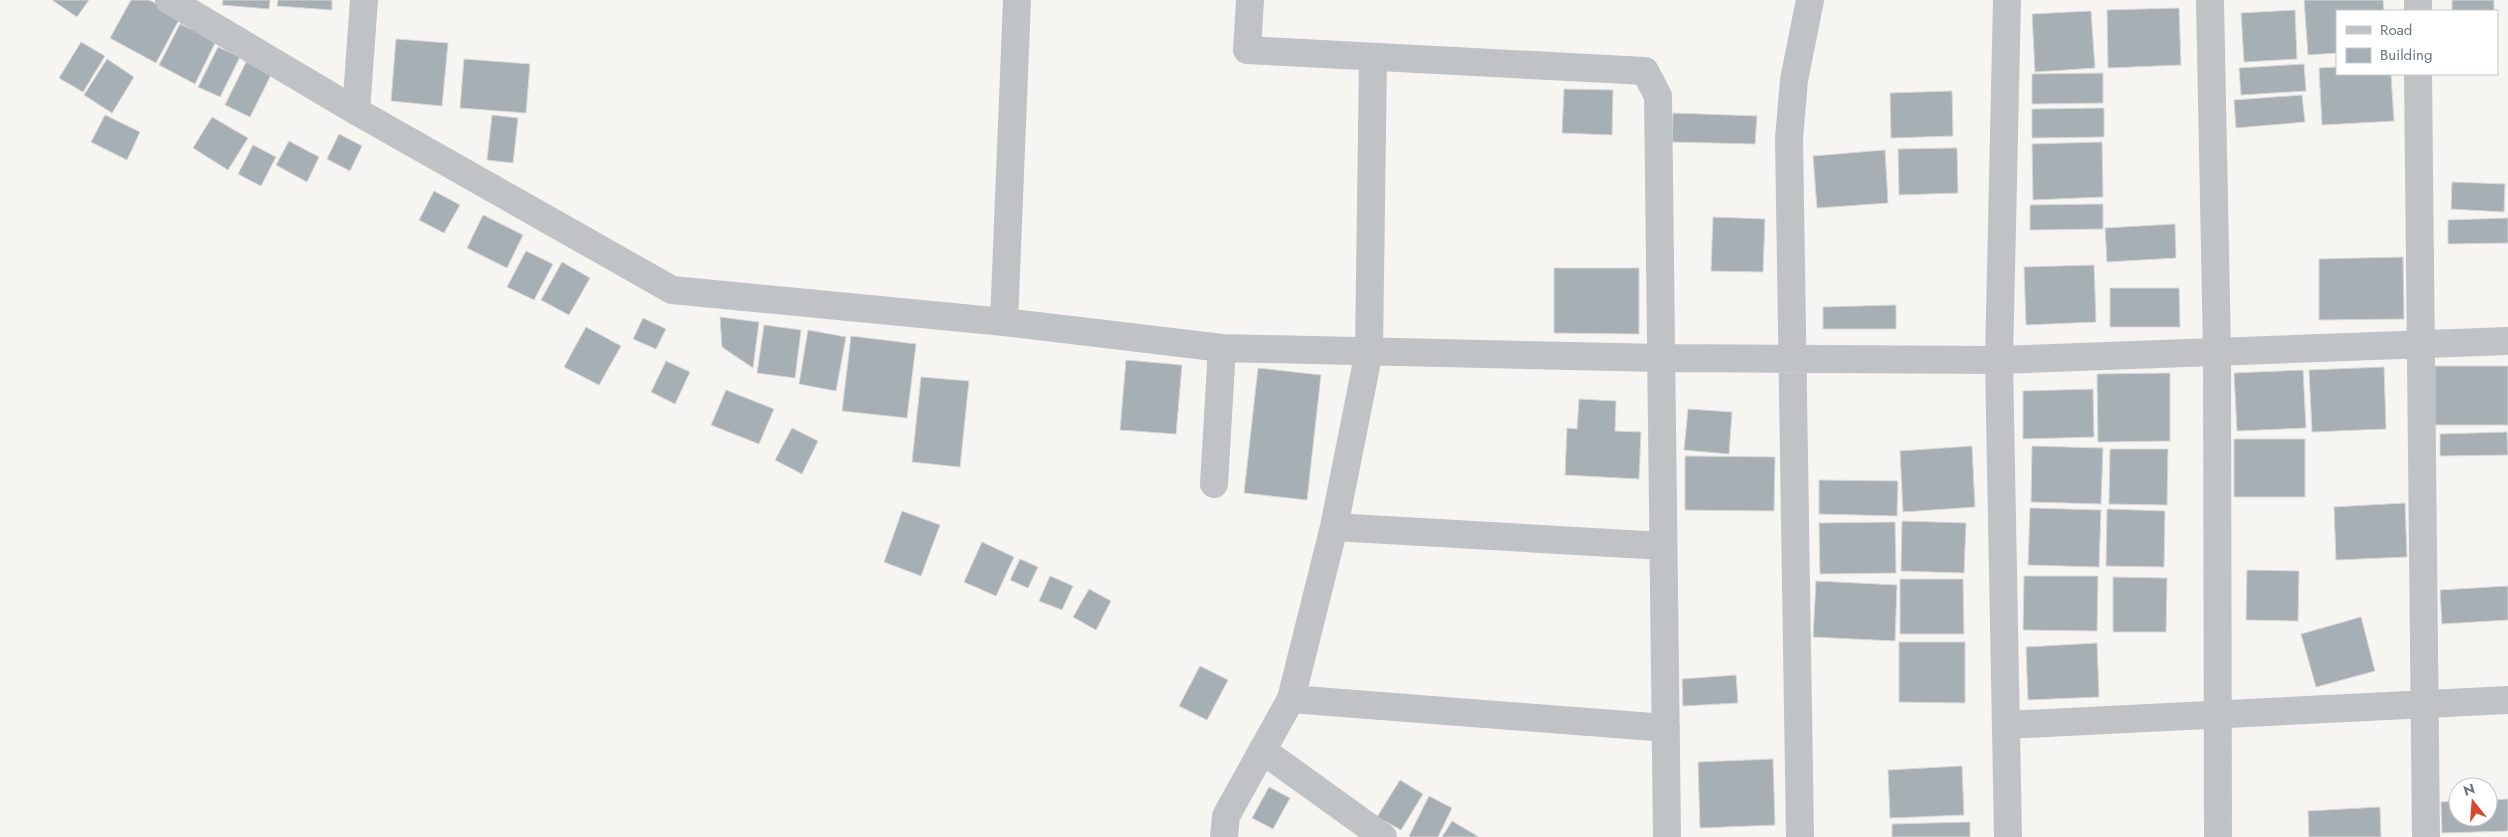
<svg xmlns="http://www.w3.org/2000/svg" width="2508" height="837" font-family="Jost,sans-serif">
  <style>
    .building { fill: #a6afb3; stroke: #d7d7d5 }
    .lines { fill: none; stroke-linecap: round; stroke-linejoin: round }
    .minor { stroke: #bfc3c6; stroke-width: 28 }
  </style>
  <rect width="100%" height="100%" fill="#f6f5f2"/>
  <!-- building -->
  <path class="building" d="M52,0h37l-12,17z
    M131,0h18l32,16 -25,47 -46,-25z
    M223,0h47l-1,9 -47,-4z
    M278,0h54v10l-55,-4z
    M2304,0h79l1,11h-47v42l-29,2z
    M2452,0h42v11h-42z
    M2179,8l2,57 -73,3 -1,-58z
    M2295,10l2,49 -53,3 -3,-49z
    M2091,11l4,57 -60,4 -3,-58z
    M180,24l36,17 -21,43 -36,-19z
    M396,39l52,4 -6,63 -51,-5z
    M81,42l24,14 -22,36 -24,-14z
    M218,47l22,10 -20,40 -22,-10z
    M107,59l27,18 -22,36 -28,-18z
    M464,59l66,5 -4,49 -66,-5z
    M246,62l25,13 -21,42 -25,-12z
    M2304,64l2,27 -65,4 -2,-27z
    M2337,67v7h54l3,47 -72,4 -3,-57z
    M2103,73v30l-71,1v-30z
    M1564,89l49,1 -1,45 -50,-2z
    M1952,91l1,45 -62,2 -1,-45z
    M2302,95l3,27 -69,6 -2,-28z
    M2104,108v29l-72,1v-29z
    M1673,113l84,3 -2,28 -83,-2z
    M105,115l35,17 -13,28 -36,-18z
    M492,115l26,3 -5,45 -26,-3z
    M212,117l36,21 -20,32 -35,-22z
    M339,134l23,12 -12,25 -23,-12z
    M289,141l30,16 -12,25 -31,-17z
    M2102,142l1,55 -70,3 -1,-56z
    M253,145l23,12 -15,29 -23,-12z
    M1957,148l1,45 -59,2 -1,-46z
    M1885,150l3,53 -71,5 -4,-52z
    M2452,182l53,2 -1,28 -53,-3z
    M434,191l26,14 -16,28 -25,-13z
    M2103,204v25l-73,1v-25z
    M483,215l40,20 -16,33 -40,-20z
    M1713,217l52,2 -2,53 -52,-1z
    M2508,218v25l-60,1v-24z
    M2175,224l1,34 -69,4 -2,-34z
    M526,251l27,13 -19,36 -27,-13z
    M2403,257l1,62 -85,1v-61z
    M562,262l28,16 -21,37 -28,-15z
    M2094,265l2,57 -70,3 -2,-58z
    M1554,268h85v66l-85,-1z
    M2110,288h69l1,39h-70z
    M1896,305v24h-73v-22z
    M720,317l39,5 -6,46 -31,-21z
    M643,318l23,11 -10,20 -23,-10z
    M764,325l37,5 -6,48 -38,-5z
    M586,327l35,19 -22,39 -35,-18z
    M808,330l38,7 -10,54 -37,-7z
    M851,336l65,8 -9,74 -65,-7z
    M1126,360l56,5 -6,69 -56,-4z
    M666,361l24,11 -15,32 -24,-12z
    M2435,366h73v59h-73z
    M2384,367l2,62 -74,3 -3,-62z
    M1258,368l63,7 -14,125 -63,-7z
    M2303,370l3,58 -69,3 -3,-58z
    M2170,373v68l-72,1 -1,-68z
    M921,377l48,4 -9,86 -48,-5z
    M2093,389l1,48 -71,2v-48z
    M726,390l48,19 -15,35 -48,-19z
    M1579,399l37,2 -1,30 26,1 -2,47 -74,-4 2,-47 10,1z
    M1688,409l44,3 -3,42 -45,-4z
    M792,428l26,13 -16,33 -27,-14z
    M2507,432l1,23 -68,1v-22z
    M2234,439h71v58h-71z
    M1972,446l3,61 -72,5 -3,-61z
    M2032,446l71,2 -2,56 -70,-2z
    M2110,449h58l-1,56 -58,-1z
    M1685,456l90,1 -1,54 -89,-1z
    M1819,480l79,1 -1,35 -78,-2z
    M2405,503l2,54 -71,3 -2,-53z
    M2030,508l71,2 -2,57 -71,-2z
    M2107,509l58,2 -1,56 -58,-1z
    M902,511l38,14 -19,51 -37,-14z
    M1902,521l64,2 -2,50 -63,-2z
    M1895,522l1,51 -76,1 -1,-51z
    M982,542l32,15 -18,39 -32,-14z
    M1020,559l18,8 -10,21 -18,-8z
    M2247,570l52,1 -1,50 -52,-1z
    M1050,576l23,10 -11,24 -23,-9z
    M2024,576h74l-1,55 -74,-1z
    M2113,577l54,1 -1,54h-53z
    M1900,579h63l1,55h-64z
    M1816,581l81,4 -2,56 -82,-4z
    M2508,586v34l-66,4 -2,-34z
    M1089,589l22,12 -15,29 -23,-13z
    M2361,617l14,54 -59,16 -15,-53z
    M1899,642h66v61l-66,-1z
    M2097,643l2,54 -71,3 -2,-53z
    M1200,666l28,14 -21,40 -28,-14z
    M1736,675l2,28 -55,3 -1,-27z
    M1773,759l2,66 -75,3 -2,-66z
    M1962,766l2,49 -74,3 -2,-48z
    M1400,780l23,14 -22,36 -24,-13z
    M1269,787l21,11 -17,31 -21,-11z
    M1429,796l23,12 -14,29h-28l-1,-1z
    M2508,799v32l-66,2 -1,-31 17,-1v16h30v-17z
    M2380,807l1,30h-72l-1,-26z
    M1452,821l27,16h-37z
    M1970,822v15h-78v-13z"/>
  <g class="lines">
    <!-- minor -->
    <path class="minor" d="M169,0l187,111 316,179 332,32 218,26 439,10 338,2 509,-19
      M1250,0l-3,50 398,21 13,25 9,741
      M2007,0l-8,360 9,477
      M2210,0l7,350 1,487
      M2418,0v11
      M2418,74l8,763
      M356,111l8,-111
      M1004,322l13,-322
      M1214,484l8,-136
      M1334,527l329,19
      M1291,699l375,29
      M2006,725l502,-25
      M1262,750l121,87
      M1224,837l2,-21 65,-117 43,-172 35,-176 4,-294
      M1800,837l-11,-698 5,-59 16,-80"/>
  </g>
  <!-- legend -->
  <rect x="2336" y="10" width="162" height="65" fill="#ffffff" stroke="#c2c9cd"/>
  <rect x="2346" y="26" width="25" height="8" fill="#bfc3c6" stroke="#c2c9cd"/>
  <text x="2380" y="35" font-size="15" fill="#667882">Road</text>
  <rect x="2346" y="48" width="25" height="15" fill="#a6afb3" stroke="#c2c9cd"/>
  <text x="2380" y="60" font-size="15" fill="#667882">Building</text>
  <!-- north arrow -->
  <g transform="translate(2473 802) rotate(343)"><circle r="24" fill="#ffffff" stroke="#c2c9cd"/>
  <path d="M0-4L9 19L0 12L-9 19Z" fill="#db472c"/>
  <text y="-8" font-size="14" font-weight="bold" text-anchor="middle" fill="#667882">N</text>
  </g>
</svg>
